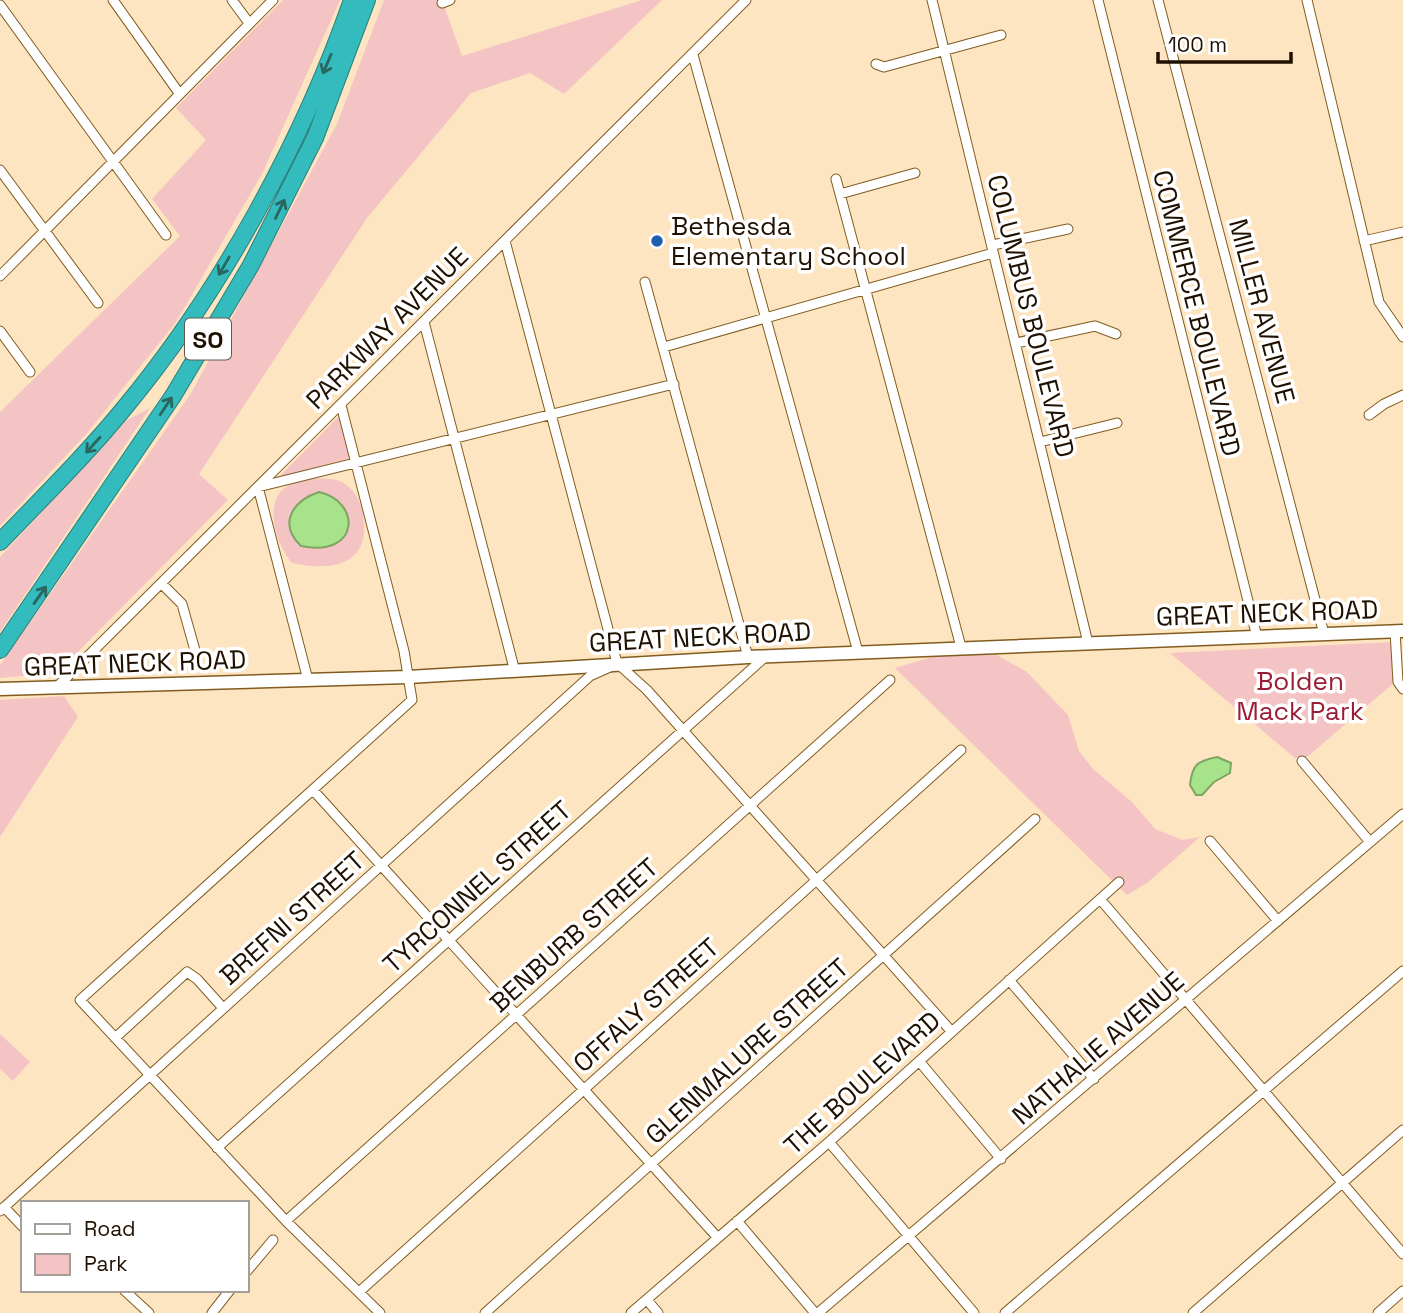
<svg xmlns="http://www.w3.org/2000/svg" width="1403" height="1313" font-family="'Space Grotesk',sans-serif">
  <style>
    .green { fill: #f4c3c4 }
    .water { fill: #a7e38b; stroke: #7ea461; stroke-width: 2 }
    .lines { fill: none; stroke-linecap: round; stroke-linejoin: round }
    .street-casing { stroke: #805c1f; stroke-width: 11 }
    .secondary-casing { stroke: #805c1f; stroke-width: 15 }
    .highway-casing { stroke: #2c7f7b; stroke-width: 18 }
    .street { stroke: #fff; stroke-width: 9 }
    .secondary { stroke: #fff; stroke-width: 12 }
    .highway { stroke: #33bbbd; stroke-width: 16 }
    .oneway { stroke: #29665e }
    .poi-dot { fill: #1e5faf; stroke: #fff; stroke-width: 2.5 }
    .labels { text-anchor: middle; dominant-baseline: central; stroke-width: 7; stroke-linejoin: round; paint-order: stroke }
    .shield { fill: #fff; stroke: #62584c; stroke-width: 2 }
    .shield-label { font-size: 24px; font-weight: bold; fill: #1f1000 }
    .poi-label { font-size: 26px; fill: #1f1000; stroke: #fff; text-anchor: start }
    .street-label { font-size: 26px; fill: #1f1000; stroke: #fff }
    .park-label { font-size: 26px; fill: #9b1c35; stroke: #fff }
  </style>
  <rect width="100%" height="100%" fill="#fee5c2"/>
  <!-- green -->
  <path class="green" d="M283,0h57l-78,174 -86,148 -88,110 -88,94v-114l180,-176 -28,-37 54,-59 -30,-32z
    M384,0h58l20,56 180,-56h20l-98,94 -34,-21 -59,20 -104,125 -168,256 29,26 -171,173 -57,5v-13l190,-270 147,-271z
    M150,408l-150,224v-75l127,-137z
    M340,415l10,43 -71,19z
    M313,478c10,1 23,-1 32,6 13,9 17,22 19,37 4,46 -35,50 -72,42 -14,-16 -28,-54 -10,-73 9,-8 20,-9 31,-12z
    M1392,642l3,40 -88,75 -12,1 -125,-105z
    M942,654l55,1 30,17 41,43 11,36 14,18 39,33 23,27 28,11 17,-3 -53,46 -20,12 -232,-227z
    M64,696l14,21 -78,120v-137z
    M0,1034l30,28 -17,19 -13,-12z"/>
  <!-- water -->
  <path class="water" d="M319,492c42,9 42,66 -18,54 -23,-22 -9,-45 18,-54z
    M1217,757l14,6 -1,10 -16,9 -12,13h-6l-6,-10c2,-20 7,-24 27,-28z"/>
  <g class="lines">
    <!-- street casing -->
    <g class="street-casing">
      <path id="street" d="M113,0l66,93
        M232,0l17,23
        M932,0l156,643
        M1098,0l159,637
        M1158,0l166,634
        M1307,0l72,302 24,35
        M442,3l8,-3
        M0,5l166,230
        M693,55l165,597
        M876,64l8,3 117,-32
        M0,170l98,133
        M836,179l125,468
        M840,194l75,-21
        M505,241l112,422
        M1364,241l39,-9
        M993,245l75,-16
        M0,276l273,-276
        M645,282l103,375
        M424,322l90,346
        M0,331l30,41
        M1016,343l79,-17 21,8
        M664,347l329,-94
        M341,405l63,246 8,49 -332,300 206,221 94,92
        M1369,415l15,-11 19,-9
        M1040,442l77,-19
        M162,584l20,20 14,50
        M1395,631l3,51 5,7
        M617,663l30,27 305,342
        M308,680l-50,-193 416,-103
        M58,686l688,-686
        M1302,761l68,81
        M313,790l405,448
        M1210,841l68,80
        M1100,899l303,355
        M1009,980l85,99
        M115,1038l72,-66 10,7 26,29
        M919,1061l82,98
        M829,1142l145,171
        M217,1148l548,-491
        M4,1207l19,20
        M0,1211l590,-535 20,-9
        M286,1221l604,-541
        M737,1221l78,92
        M247,1271l26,-31
        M124,1290l25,23
        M359,1292l602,-542
        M647,1300l11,13
        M212,1313l18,-23
        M485,1313l550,-494
        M631,1313l198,-171 290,-260
        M818,1313l585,-499
        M1005,1313l398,-342
        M1193,1313l210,-183
        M1378,1313l25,-22"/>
    </g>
    <!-- secondary casing -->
    <g class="secondary-casing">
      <path id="secondary" d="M0,689l408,-12 340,-20 655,-26"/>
    </g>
    <!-- highway casing -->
    <g class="highway-casing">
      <path id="highway" d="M0,542c43,-45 87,-88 126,-136 95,-115 177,-265 226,-406
        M0,650l173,-254 78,-131 64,-127 52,-138"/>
    </g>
    <!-- street -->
    <use href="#street" class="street"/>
    <!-- secondary -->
    <use href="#secondary" class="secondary"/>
    <!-- highway -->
    <use href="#highway" class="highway"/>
  </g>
  <!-- one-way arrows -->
  <defs><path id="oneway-shaft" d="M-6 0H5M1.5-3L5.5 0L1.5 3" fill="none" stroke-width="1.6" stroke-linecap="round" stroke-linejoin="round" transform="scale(1.75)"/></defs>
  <g class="oneway">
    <use href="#oneway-shaft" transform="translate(327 64) rotate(113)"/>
    <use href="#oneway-shaft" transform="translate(280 209) rotate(-64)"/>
    <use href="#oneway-shaft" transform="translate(224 266) rotate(120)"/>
    <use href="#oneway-shaft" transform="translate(166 406) rotate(-56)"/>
    <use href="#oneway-shaft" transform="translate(93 445) rotate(132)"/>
    <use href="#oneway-shaft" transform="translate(40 595) rotate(-55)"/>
  </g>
  <!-- markers -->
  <circle class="poi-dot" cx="657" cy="241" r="7"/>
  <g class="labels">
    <!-- shield labels -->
    <rect class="shield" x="185" y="318.5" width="46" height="41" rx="5"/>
    <g class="shield-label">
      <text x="208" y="339">SO</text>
    </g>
    <!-- poi labels -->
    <g class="poi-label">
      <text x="671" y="226">Bethesda<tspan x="671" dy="30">Elementary School</tspan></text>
    </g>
    <!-- street labels -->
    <g class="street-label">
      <text transform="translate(1262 311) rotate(75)">MILLER AVENUE</text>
      <text transform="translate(1197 313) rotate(76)">COMMERCE BOULEVARD</text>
      <text transform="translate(1031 316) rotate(76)">COLUMBUS BOULEVARD</text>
      <text transform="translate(387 328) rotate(-45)">PARKWAY AVENUE</text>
      <text transform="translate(1267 613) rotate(-2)">GREAT NECK ROAD</text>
      <text transform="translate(700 637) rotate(-3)">GREAT NECK ROAD</text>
      <text transform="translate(135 663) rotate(-2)">GREAT NECK ROAD</text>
      <text transform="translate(477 887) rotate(-42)">TYRCONNEL STREET</text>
      <text transform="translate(292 918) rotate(-42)">BREFNI STREET</text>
      <text transform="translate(574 935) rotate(-42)">BENBURB STREET</text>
      <text transform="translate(646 1005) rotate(-42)">OFFALY STREET</text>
      <text transform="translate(1098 1048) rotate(-41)">NATHALIE AVENUE</text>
      <text transform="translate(747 1051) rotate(-42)">GLENMALURE STREET</text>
      <text transform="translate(862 1083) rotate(-42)">THE BOULEVARD</text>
    </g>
    <!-- park labels -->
    <g class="park-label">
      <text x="1300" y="681">Bolden<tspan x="1300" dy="30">Mack Park</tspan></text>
    </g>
  </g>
  <!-- legend -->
  <rect x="21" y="1201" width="228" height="91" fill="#ffffff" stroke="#a59f99" stroke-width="2"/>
  <rect x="35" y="1224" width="35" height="10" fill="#ffffff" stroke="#a59f99" stroke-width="2"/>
  <text x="84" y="1236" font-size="21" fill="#1f1000">Road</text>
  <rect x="35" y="1254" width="35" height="21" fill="#f4c3c4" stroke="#a59f99" stroke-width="2"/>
  <text x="84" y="1271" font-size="21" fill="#1f1000">Park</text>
  <!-- scale -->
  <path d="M1158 52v10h133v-10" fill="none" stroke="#1f1000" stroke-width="3.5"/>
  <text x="1168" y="52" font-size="21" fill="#1f1000" stroke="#ffffff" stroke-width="5" paint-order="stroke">100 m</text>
</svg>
